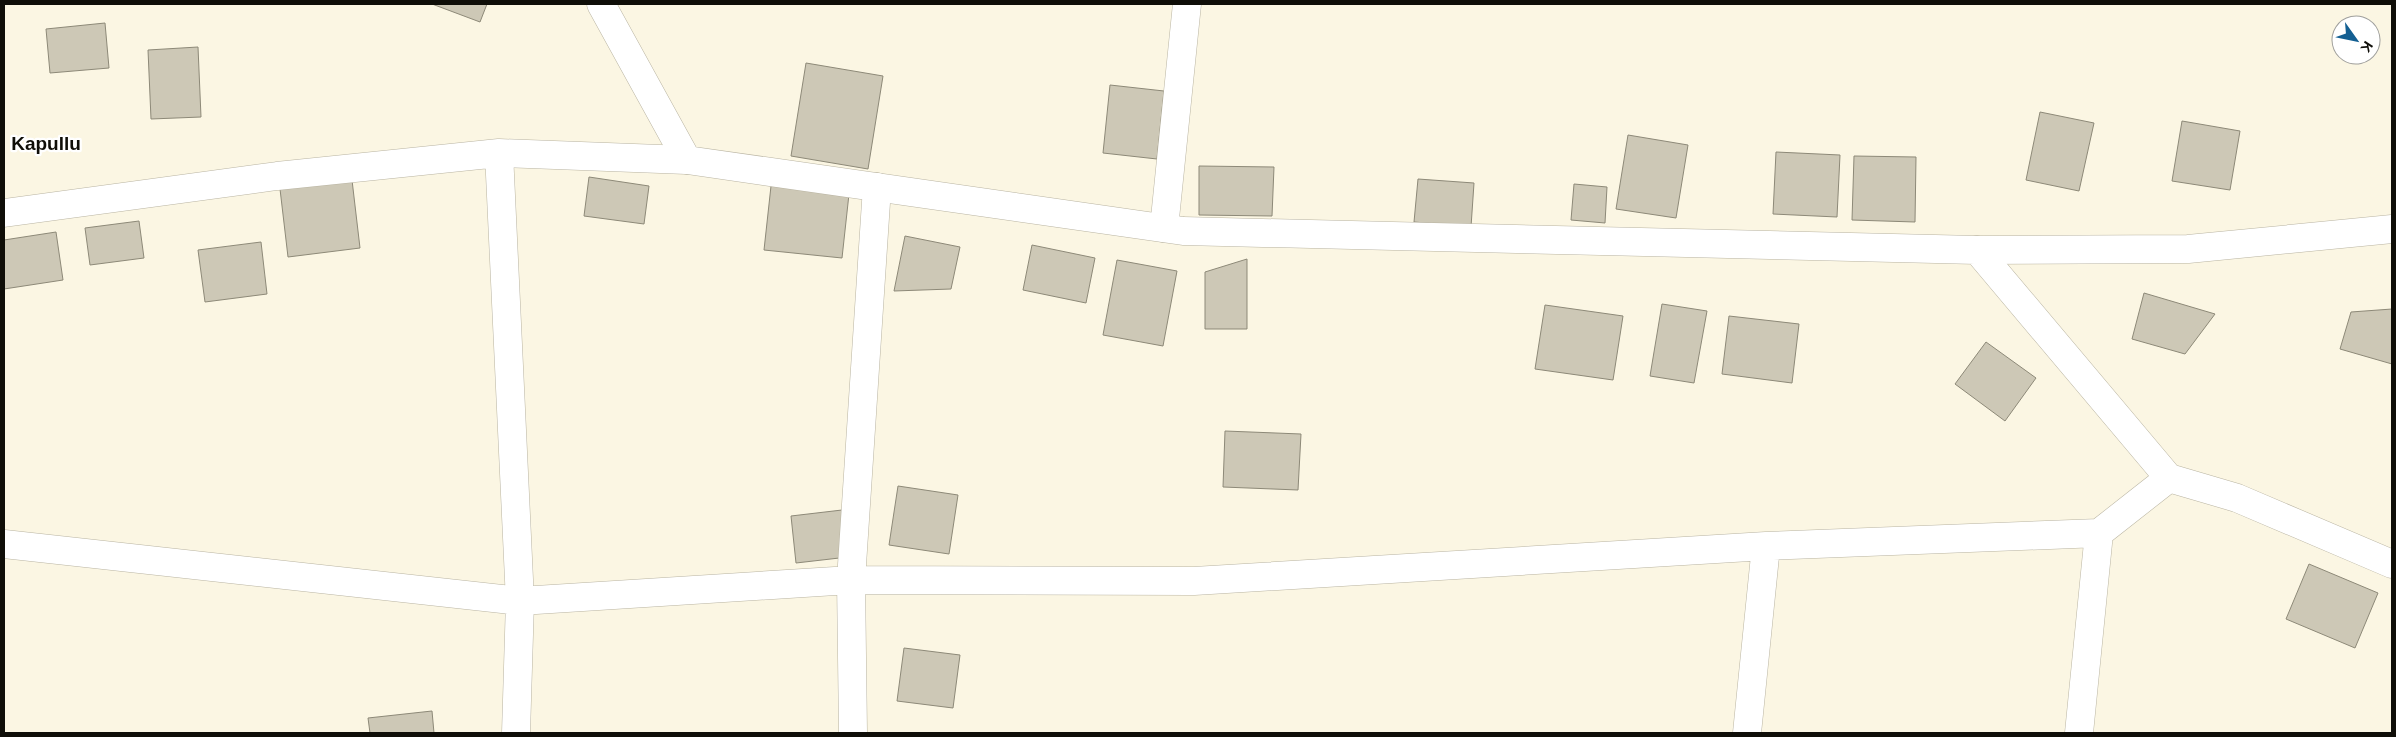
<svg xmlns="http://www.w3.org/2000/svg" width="2396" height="737" font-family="Helvetica,sans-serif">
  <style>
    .building { fill: #cdc8b6; stroke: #8d8978 }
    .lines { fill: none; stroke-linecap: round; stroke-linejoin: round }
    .minor-casing { stroke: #b9b4a2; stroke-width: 29 }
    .tertiary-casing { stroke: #b9b4a2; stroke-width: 29 }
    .minor { stroke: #fff; stroke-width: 28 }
    .tertiary { stroke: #fff; stroke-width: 28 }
    .labels { text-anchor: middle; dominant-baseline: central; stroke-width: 4.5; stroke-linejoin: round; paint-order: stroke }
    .district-label { font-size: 19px; font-weight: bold; fill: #0f0e08; stroke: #fff }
  </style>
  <rect width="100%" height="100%" fill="#fbf6e3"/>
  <!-- building -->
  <path class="building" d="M432,4h55l-7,18z
    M105,23l4,45 -59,5 -4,-44z
    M198,47l3,70 -50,2 -3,-69z
    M806,63l77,13 -15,93 -77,-13z
    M1110,85l54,6 -7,68 -54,-6z
    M2040,112l54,11 -15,68 -53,-11z
    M2182,121l58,10 -10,59 -58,-9z
    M1628,135l60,10 -12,73 -60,-9z
    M1776,152l64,3 -3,62 -64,-3z
    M1854,156l62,1 -1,65 -63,-2z
    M1199,166l75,1 -2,49 -73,-1z
    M589,177l60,9 -5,38 -60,-8z
    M1418,179l56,4 -3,44 -57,-5z
    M352,180l8,68 -72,9 -8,-68z
    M1574,184l33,3 -2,36 -34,-3z
    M771,186l78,8 -7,64 -78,-8z
    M139,221l5,37 -54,7 -5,-37z
    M56,232l7,48 -59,9v-49z
    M905,236l55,11 -9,42 -57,2z
    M261,242l6,52 -62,8 -7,-52z
    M1032,245l63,13 -9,45 -63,-13z
    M1247,259v70h-42v-57z
    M1117,260l60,11 -14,75 -60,-11z
    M2144,293l71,21 -30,40 -53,-15z
    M1662,304l45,7 -13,72 -44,-7z
    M1545,305l78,11 -10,64 -78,-11z
    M2392,309v55l-52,-15 11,-37z
    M1729,316l70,8 -7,59 -70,-9z
    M1986,342l50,36 -31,43 -50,-37z
    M1225,431l76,3 -3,56 -75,-3z
    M898,486l60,9 -9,59 -60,-9z
    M842,510l6,47 -52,6 -5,-47z
    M2309,564l69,29 -23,55 -69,-29z
    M904,648l56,7 -7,53 -56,-7z
    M432,711l2,22h-64l-2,-15z"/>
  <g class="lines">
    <!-- minor casing -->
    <g class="minor-casing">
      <path id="minor" d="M499,153l21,448 -4,132
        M4,213l273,-37 222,-23 188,7
        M1164,228l23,-224
        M1977,250l211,-1 204,-20
        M4,544l516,57 331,-21 343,1 572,-35 333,-13
        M853,733l-2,-153 26,-393
        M1747,733l19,-187
        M2079,733l20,-200 70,-55"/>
    </g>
    <!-- tertiary casing -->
    <g class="tertiary-casing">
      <path id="tertiary" d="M601,4l86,156 496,71 794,19 192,228 68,20 155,66"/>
    </g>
    <!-- minor -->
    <use href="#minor" class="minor"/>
    <!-- tertiary -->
    <use href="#tertiary" class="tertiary"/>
  </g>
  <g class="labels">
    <!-- district labels -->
    <g class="district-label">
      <text x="46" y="143">Kapullu</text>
    </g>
  </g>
  <!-- border -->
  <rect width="2396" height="737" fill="none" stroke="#0f0e08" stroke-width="10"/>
  <!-- north arrow -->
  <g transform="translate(2356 40) rotate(123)"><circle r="24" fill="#ffffff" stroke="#9f9f9c"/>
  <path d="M0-4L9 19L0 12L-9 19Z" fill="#135f92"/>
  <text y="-8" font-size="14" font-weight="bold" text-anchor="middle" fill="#0f0e08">K</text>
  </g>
</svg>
